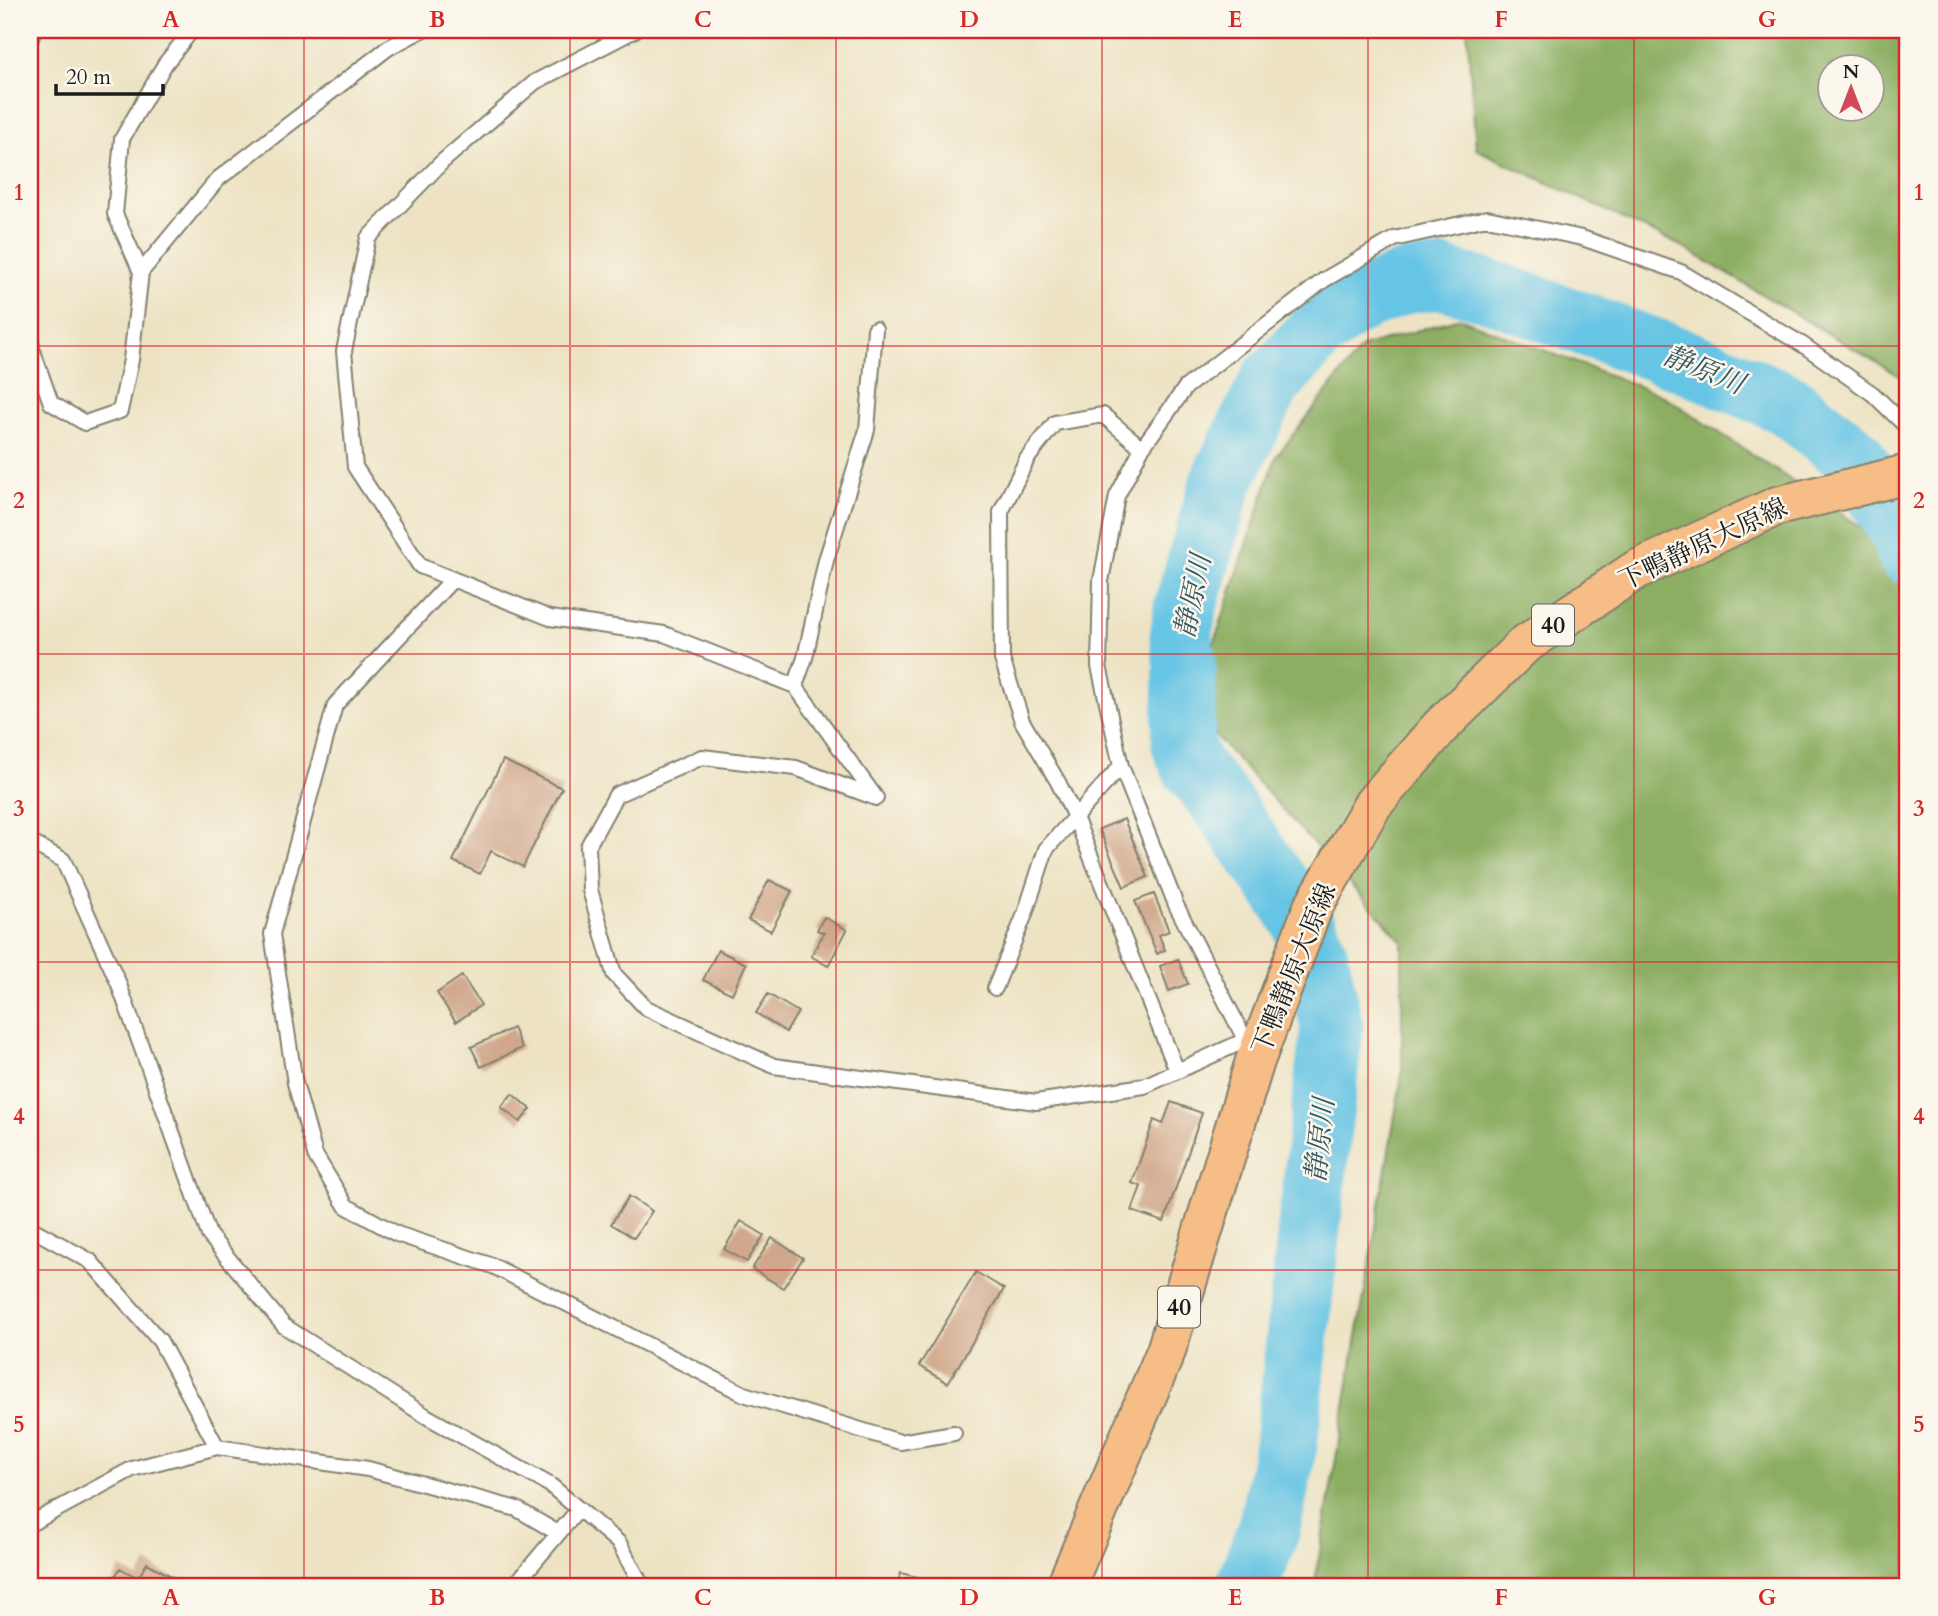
<svg xmlns="http://www.w3.org/2000/svg" width="1938" height="1616" font-family="Cardo,'Noto Serif JP',serif">
  <style>
    .forest { fill: #8cae62; stroke: #54653f; stroke-width: 2; fill-rule: evenodd }
    .lines { fill: none; stroke-linecap: round; stroke-linejoin: round }
    .river { stroke: #66c4e4; stroke-width: 63 }
    .building { fill: #d0a78b }
    .service-casing { stroke: #848070; stroke-width: 18 }
    .primary-casing { stroke: #848070; stroke-width: 42 }
    .service { stroke: #fff; stroke-width: 14 }
    .primary { stroke: #f6be86; stroke-width: 38 }
    .grid { fill: none; stroke: #d62828; stroke-width: 2; stroke-opacity: 0.55 }
    .labels { text-anchor: middle; dominant-baseline: central; stroke-width: 5; stroke-linejoin: round; paint-order: stroke }
    .shield { fill: #fbf7ec; stroke: #5f5e5a; stroke-width: 2 }
    .shield-label { font-size: 24px; font-weight: bold; fill: #1c1c1c }
    .street-label { font-size: 26px; fill: #1c1c1c; stroke: #fbf7ec }
    .water-label { font-size: 28px; font-style: italic; fill: #365762; stroke: #fbf7ec }
    .neatline { fill: none; stroke: #d62828; stroke-width: 2.5 }
    .grid-label { font-size: 23px; text-anchor: middle; font-weight: bold; fill: #d62828 }
  </style>
  <rect width="100%" height="100%" fill="#fbf7ec"/>
  <filter id="ink" filterUnits="userSpaceOnUse"><feTurbulence type="fractalNoise" baseFrequency=".0143" numOctaves="2"/><feDisplacementMap in="SourceGraphic" scale="14" xChannelSelector="R" yChannelSelector="G"/><feConvolveMatrix kernelMatrix="1 2 1 2 8 2 1 2 1" color-interpolation-filters="sRGB"/></filter>
  <filter id="wash" filterUnits="userSpaceOnUse"><feTurbulence type="fractalNoise" baseFrequency=".00686" numOctaves="4" result="noise"/><feDisplacementMap in="SourceGraphic" scale="28" xChannelSelector="R" yChannelSelector="G"/><feGaussianBlur stdDeviation="1.57" result="paint"/><feColorMatrix in="noise" values="0 0 0 0 0 0 0 0 0 0 0 0 0 0 0 0 0 1.4 0 .05"/><feComposite in="paint" operator="in"/></filter>
  <g filter="url(#wash)">
    <rect width="100%" height="100%" fill="#ede3c4"/>
    <!-- forest -->
    <path class="forest" d="M1467,30h441v351l-229,-136 -203,-96zM1829,66h42v42h-42z
      M1459,318l205,78 232,154 12,29v1007h-594l88,-511v-134l-187,-206 -8,-71 69,-207 86,-110z"/>
    <g class="lines">
      <!-- river -->
      <path class="river" d="M1247,1586l22,-58 17,-83 24,-227 22,-191 -15,-71 -17,-40 -83,-119 -24,-29 -10,-23 2,-79 -4,-28 4,-30 37,-128 49,-98 45,-49 37,-29 50,-21 39,-5 57,16 184,66 104,44 66,52 49,77 6,20"/>
    </g>
    <g id="blocks">
      <!-- building -->
      <path class="building" d="M503,760l59,28 -39,79 -32,-16 -11,23 -27,-13z
        M1124,819l24,58 -24,10 -25,-58z
        M769,880l23,11 -21,40 -23,-11z
        M1154,894l15,37 -10,4 6,15 -8,4 -22,-53z
        M824,917l23,13 -19,36 -17,-10 13,-23 -7,-3z
        M718,950l28,14 -14,30 -29,-14z
        M1178,959l10,25 -19,7 -9,-25z
        M462,976l19,29 -25,17 -19,-29z
        M768,994l30,18 -12,20 -30,-19z
        M513,1028l9,20 -41,19 -10,-20z
        M512,1094l19,15 -11,13 -19,-15z
        M1171,1102l31,11 -38,109 -32,-11 9,-25 -9,-3 22,-63 9,4z
        M629,1196l23,15 -18,27 -23,-14z
        M741,1221l23,14 -17,27 -23,-13z
        M772,1238l31,20 -20,30 -31,-19z
        M976,1272l28,17 -56,94 -29,-17z
        M147,1563l42,23h-79l10,-18 18,10z
        M901,1573l36,9 -1,4h-38z"/>
    </g>
  </g>
  <g filter="url(#ink)">
    <use href="#blocks" fill-opacity="0" stroke="#848070" stroke-width="2"/>
    <g class="lines">
      <!-- service casing -->
      <g class="service-casing">
        <path id="service" d="M635,30l-100,52 -93,80 -74,76 -24,113 11,116 65,99 130,52 114,16 131,52 81,112
          M30,41l4,-11
          M141,272l-26,-58 7,-75 43,-75 27,-34
          M30,334l2,15 19,54 34,20 35,-12 11,-51 10,-88 77,-93 170,-131 34,-18
          M1142,448l-39,-33 -48,8 -28,36 -26,53 1,147 20,62 36,61 17,35 102,254
          M453,579l-118,126 -63,229 23,149 20,72 31,51 51,28 96,32 251,128 156,48 54,-9
          M795,686l10,-28 21,-98 41,-130 8,-101
          M876,798l-80,-30 -94,-11 -86,38 -28,51 2,44 24,84 32,34 128,58 262,36 108,-16 102,-46
          M30,842l33,18 55,122 91,253 75,91 142,90 124,69 69,58 23,43
          M995,988l30,-74 21,-65 75,-83
          M1251,1051l-75,-146 -55,-139 -22,-100 2,-85 16,-85 25,-48 44,-61 138,-107 70,-41 93,-21 95,20 99,34 122,73 70,49 35,34
          M30,1228l60,33 70,80 57,106
          M30,1524l102,-55 85,-22 151,22 149,40 41,24
          M514,1586l65,-77"/>
      </g>
      <!-- primary casing -->
      <g class="primary-casing">
        <path id="primary" d="M1066,1586l100,-235 89,-290 58,-154 60,-103 67,-77 84,-82 112,-75 141,-64 131,-32"/>
      </g>
      <!-- service -->
      <use href="#service" class="service"/>
      <!-- primary -->
      <use href="#primary" class="primary"/>
    </g>
  </g>
  <!-- grid -->
  <path class="grid" d="M304,30v1556M570,30v1556M836,30v1556M1102,30v1556M1368,30v1556M1634,30v1556M30,346h1878M30,654h1878M30,962h1878M30,1270h1878"/>
  <g class="labels">
    <!-- shield labels -->
    <g class="shield">
      <rect x="1532" y="604.5" width="42" height="41" rx="5"/>
      <rect x="1158" y="1286.5" width="42" height="41" rx="5"/>
    </g>
    <g class="shield-label">
      <text x="1553" y="625">40</text>
      <text x="1179" y="1307">40</text>
    </g>
    <!-- street labels -->
    <g class="street-label">
      <text transform="translate(1703 544) rotate(-25)">下鴨静原大原線</text>
      <text transform="translate(1294 969) rotate(-68)">下鴨静原大原線</text>
    </g>
    <!-- water labels -->
    <g class="water-label">
      <text transform="translate(1704 370) rotate(22)">静原川</text>
      <text transform="translate(1193 596) rotate(-78)">静原川</text>
      <text transform="translate(1320 1140) rotate(-84)">静原川</text>
    </g>
  </g>
  <!-- margin -->
  <rect width="1938" height="1616" fill="none" stroke="#fbf7ec" stroke-width="77"/>
  <!-- north arrow -->
  <g transform="translate(1851 88)"><circle r="33" fill="#fbf7ec" stroke="#a29f99" stroke-width="2"/>
  <path d="M0-5L12 26L0 18L-12 26Z" fill="#d1495b"/>
  <text y="-10" font-size="19" font-weight="bold" text-anchor="middle" fill="#1c1c1c">N</text>
  </g>
  <!-- scale -->
  <path d="M56 84v10h107v-10" fill="none" stroke="#1c1c1c" stroke-width="3.5"/>
  <text x="66" y="84" font-size="21" fill="#1c1c1c" stroke="#fbf7ec" stroke-width="5" paint-order="stroke">20 m</text>
  <rect x="38" y="38" width="1861" height="1540" class="neatline"/>
  <g class="grid-label">
    <text x="171" y="27">A</text>
    <text x="437" y="27">B</text>
    <text x="703" y="27">C</text>
    <text x="969" y="27">D</text>
    <text x="1235" y="27">E</text>
    <text x="1501" y="27">F</text>
    <text x="1767" y="27">G</text>
    <text x="19" y="200">1</text>
    <text x="1919" y="200">1</text>
    <text x="19" y="508">2</text>
    <text x="1919" y="508">2</text>
    <text x="19" y="816">3</text>
    <text x="1919" y="816">3</text>
    <text x="19" y="1124">4</text>
    <text x="1919" y="1124">4</text>
    <text x="19" y="1432">5</text>
    <text x="1919" y="1432">5</text>
    <text x="171" y="1605">A</text>
    <text x="437" y="1605">B</text>
    <text x="703" y="1605">C</text>
    <text x="969" y="1605">D</text>
    <text x="1235" y="1605">E</text>
    <text x="1501" y="1605">F</text>
    <text x="1767" y="1605">G</text>
  </g>
</svg>
